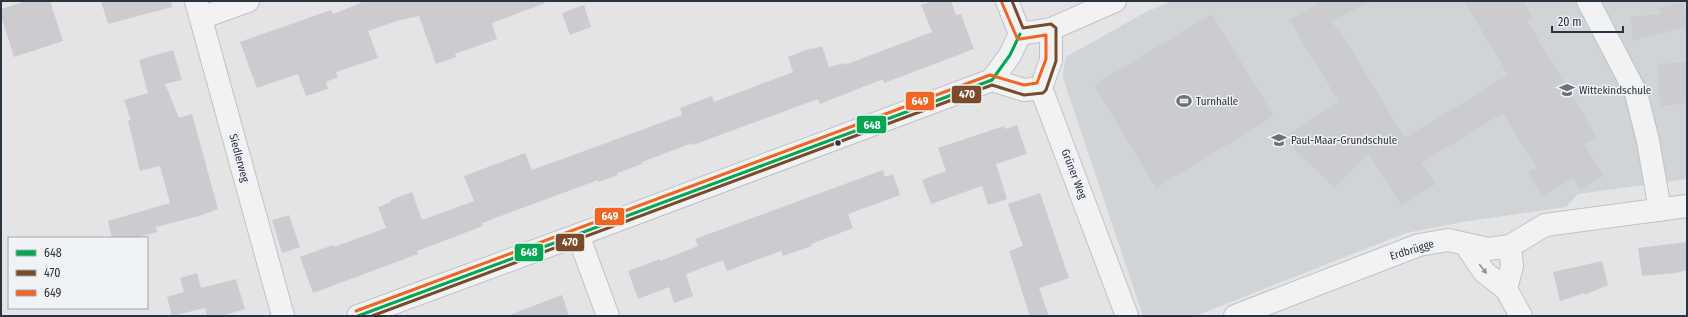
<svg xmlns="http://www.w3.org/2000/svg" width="1688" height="317" font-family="'Fira Sans Condensed',sans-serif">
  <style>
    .built { fill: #d0d4d9 }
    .building { fill: #cacccf }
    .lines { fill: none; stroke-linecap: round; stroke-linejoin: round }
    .minor-casing { stroke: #c0c2c4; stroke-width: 24 }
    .minor { stroke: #f1f2f4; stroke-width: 22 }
    .bus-1-casing { stroke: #f0f3f6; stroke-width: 6 }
    .bus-2-casing { stroke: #f0f3f6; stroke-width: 6 }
    .bus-3-casing { stroke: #f0f3f6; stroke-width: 6 }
    .bus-1 { stroke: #00a651; stroke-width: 3 }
    .bus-2 { stroke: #7a4b2a; stroke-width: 3 }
    .bus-3 { stroke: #f26522; stroke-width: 3 }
    .oneway { fill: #8e929a }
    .bus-dot { fill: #2a333f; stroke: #f0f3f6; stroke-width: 1.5 }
    .labels { text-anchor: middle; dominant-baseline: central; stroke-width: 3; stroke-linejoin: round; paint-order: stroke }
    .poi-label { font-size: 11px; fill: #2a333f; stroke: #f0f3f6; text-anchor: start }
    .street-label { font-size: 11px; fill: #2a333f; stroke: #f0f3f6 }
    .line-badge { stroke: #f0f3f6; stroke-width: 1.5 }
    .badge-label { font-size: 11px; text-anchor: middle; font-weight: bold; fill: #fff }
  </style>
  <rect width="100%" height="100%" fill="#e2e4e6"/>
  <!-- built -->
  <path class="built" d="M1171,1h516v178l-109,15 -12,13 -104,15 -56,11 -211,83h-52l-80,-238 1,-12 2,-9 78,-44z"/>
  <!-- building -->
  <path class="building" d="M27,1h23l13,40 -49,16 -13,-41v-7z
    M101,1h70l1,6 -64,17z
    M365,1h179l1,2 -53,20 5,16 -42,15 1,3 -20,7 -17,-48 -22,5 -29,10 10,27 -42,14 2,5 -12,5 2,7 -22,7 -8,-22 -41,14 -17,-46 91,-32 2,4z
    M932,1h19l5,14 5,-1 13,35 -90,34 -1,-4 -63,25 -2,-5 -125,46 -1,-2 -50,19v2l-25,9 1,2 -19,7 -1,-2 -116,43 1,3 -66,25 1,3 -105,39 -13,-36 33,-12 1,2 52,-19 -8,-21 13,-5v-2l21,-8 10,28 52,-19 -10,-25 61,-23 7,17 55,-20 95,-35 -2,-7 32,-12 2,6 79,-30 -5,-15 24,-9 1,1 9,-3 7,21 15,-4 1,2 87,-33 -11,-27z
    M1322,1h51l-43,20 11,12 64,105 103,-63 -44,-74h59l9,16 -5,4 70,116 -13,7 19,32 -23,14 -7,-12 -30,18 -15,-24 8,-5 -33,-54 -82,50 15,21 -35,21 -33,-52 -33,35 -53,-50 57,-36 -50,-82z
    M1683,1l3,11h1v14l-55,15 -1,-24 30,-3 -3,-6z
    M584,5l7,22 -21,8 -8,-22z
    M1212,14l62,102 -118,72 -62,-103z
    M173,50l9,30 -17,4 14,34 13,-4 26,95 -19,7 -43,11 1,5 -23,6h-22l-4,-17 62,-18 -10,-37 -20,5 -12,-50 3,-1 -7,-20 24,-7 -9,-33z
    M1687,62v41l-27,3 -3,-42z
    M1017,125l10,29 -31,10 11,35 -19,6 -6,-19 -51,18 -9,-24 24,-9 -8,-23 66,-22 1,3z
    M883,170l2,7 8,-3 7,21 -52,19 5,14 -42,16 1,2 -29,10 -2,-5 -54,20 -4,-11 -37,14 7,22 -19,7 -5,-16 -31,12 -10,-28 32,-12v2l38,-15 -3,-7z
    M1040,193l29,85 -30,10 10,28h-19l-21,-65 14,-5 -15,-42z
    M289,215l11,32 -18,6 -10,-33z
    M1687,242v28l-11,3 -34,3 -4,-28z
    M1602,261l6,24 -23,10 -1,-2 -24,8 -7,-29z
    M197,273l4,15 35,-9 9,30 -24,7h-14l-2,-8 -33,8 -5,-19 17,-5 -4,-14z
    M562,295l7,21h-57v-2z"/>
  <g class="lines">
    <!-- minor casing -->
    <g class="minor-casing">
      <path id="minor" d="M196,1l87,315
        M1007,1l13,33
        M1588,1l48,92 12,48 12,69
        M201,18l47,-17
        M1051,29v31l-10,28 86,228
        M1020,34l31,-5 64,-28
        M992,80l32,10 17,-2
        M578,235l30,81
        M1465,244l19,28 22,17 15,27
        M1506,289l6,-23 -2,-20
        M358,316l220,-81 414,-155 18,-25 10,-21
        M1235,316l184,-71 29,-5 40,9 22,-3 35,-21 142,-19"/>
    </g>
    <!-- minor -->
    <use href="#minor" class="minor"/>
    <!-- bus-1 casing -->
    <g class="bus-1-casing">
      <path id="bus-1" d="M358,316l634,-236 18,-25 10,-21"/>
    </g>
    <!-- bus-2 casing -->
    <g class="bus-2-casing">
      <path id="bus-2" d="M372,316l620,-231 32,10 19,-2 3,-3 10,-29v-33l-5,-4 -28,4 -11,-27"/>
    </g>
    <!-- bus-3 casing -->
    <g class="bus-3-casing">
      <path id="bus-3" d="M356,311l634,-236 34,10 13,-2 9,-24v-24l-26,4 -3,-1 -15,-35"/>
    </g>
    <!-- bus-1 -->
    <use href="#bus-1" class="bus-1"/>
    <!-- bus-2 -->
    <use href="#bus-2" class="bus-2"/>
    <!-- bus-3 -->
    <use href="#bus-3" class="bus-3"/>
  </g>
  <!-- one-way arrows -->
  <defs><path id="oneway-solid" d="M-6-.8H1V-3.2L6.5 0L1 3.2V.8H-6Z"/></defs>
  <use class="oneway" href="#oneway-solid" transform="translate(1483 269) rotate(51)"/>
  <!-- icons -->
  <defs>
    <g id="school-bare" transform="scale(1.2)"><path d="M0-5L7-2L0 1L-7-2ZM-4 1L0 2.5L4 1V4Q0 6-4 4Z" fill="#6a7179" stroke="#f0f3f6" stroke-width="2.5" paint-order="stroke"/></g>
    <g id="stadium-bare" transform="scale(1.2)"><path d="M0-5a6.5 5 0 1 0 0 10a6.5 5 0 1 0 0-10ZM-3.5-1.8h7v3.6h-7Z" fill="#6a7179" stroke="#f0f3f6" stroke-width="2.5" paint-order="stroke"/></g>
  </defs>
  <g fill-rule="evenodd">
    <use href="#school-bare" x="1567" y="90"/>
    <use href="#stadium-bare" x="1184" y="101"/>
    <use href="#school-bare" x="1279" y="140"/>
  </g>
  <!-- markers -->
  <circle class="bus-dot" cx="838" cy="143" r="3.5"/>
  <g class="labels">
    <!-- poi labels -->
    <g class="poi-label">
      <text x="1579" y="90">Wittekindschule</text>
      <text x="1196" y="101">Turnhalle</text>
      <text x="1291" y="140">Paul-Maar-Grundschule</text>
    </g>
    <!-- street labels -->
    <g class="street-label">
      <text transform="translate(239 158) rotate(75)">Siedlerweg</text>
      <text transform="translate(1074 174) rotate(69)">Grüner Weg</text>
      <text transform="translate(1412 250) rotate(-17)">Erdbrügge</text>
    </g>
  </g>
  <g class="line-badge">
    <rect x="951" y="85" width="31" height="19" rx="4" fill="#7a4b2a"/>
    <rect x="905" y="91" width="30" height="20" rx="4" fill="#f26522"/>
    <rect x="856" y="115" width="31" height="19" rx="4" fill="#00a651"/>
    <rect x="594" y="207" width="31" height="19" rx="4" fill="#f26522"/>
    <rect x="555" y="233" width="30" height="19" rx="4" fill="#7a4b2a"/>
    <rect x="514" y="243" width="30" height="19" rx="4" fill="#00a651"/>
  </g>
  <g class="badge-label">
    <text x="967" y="98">470</text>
    <text x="920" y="105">649</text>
    <text x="872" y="129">648</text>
    <text x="610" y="220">649</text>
    <text x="570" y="246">470</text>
    <text x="529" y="256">648</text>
  </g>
  <!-- border -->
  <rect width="1688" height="317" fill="none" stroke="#2a333f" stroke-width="4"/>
  <!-- legend -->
  <rect x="8" y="237" width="140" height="72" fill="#f0f3f6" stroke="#a1a6ad"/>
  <rect x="16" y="250" width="20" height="6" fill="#00a651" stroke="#a1a6ad"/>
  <text x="44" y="257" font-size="12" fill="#2a333f">648</text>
  <rect x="16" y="270" width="20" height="6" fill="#7a4b2a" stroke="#a1a6ad"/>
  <text x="44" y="277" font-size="12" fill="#2a333f">470</text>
  <rect x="16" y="290" width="20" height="6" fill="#f26522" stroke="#a1a6ad"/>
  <text x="44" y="297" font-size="12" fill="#2a333f">649</text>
  <!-- scale -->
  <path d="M1552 26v6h71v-6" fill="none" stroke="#2a333f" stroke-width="2"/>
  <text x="1558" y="26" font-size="12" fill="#2a333f" stroke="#f0f3f6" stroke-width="3" paint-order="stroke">20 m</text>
</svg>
